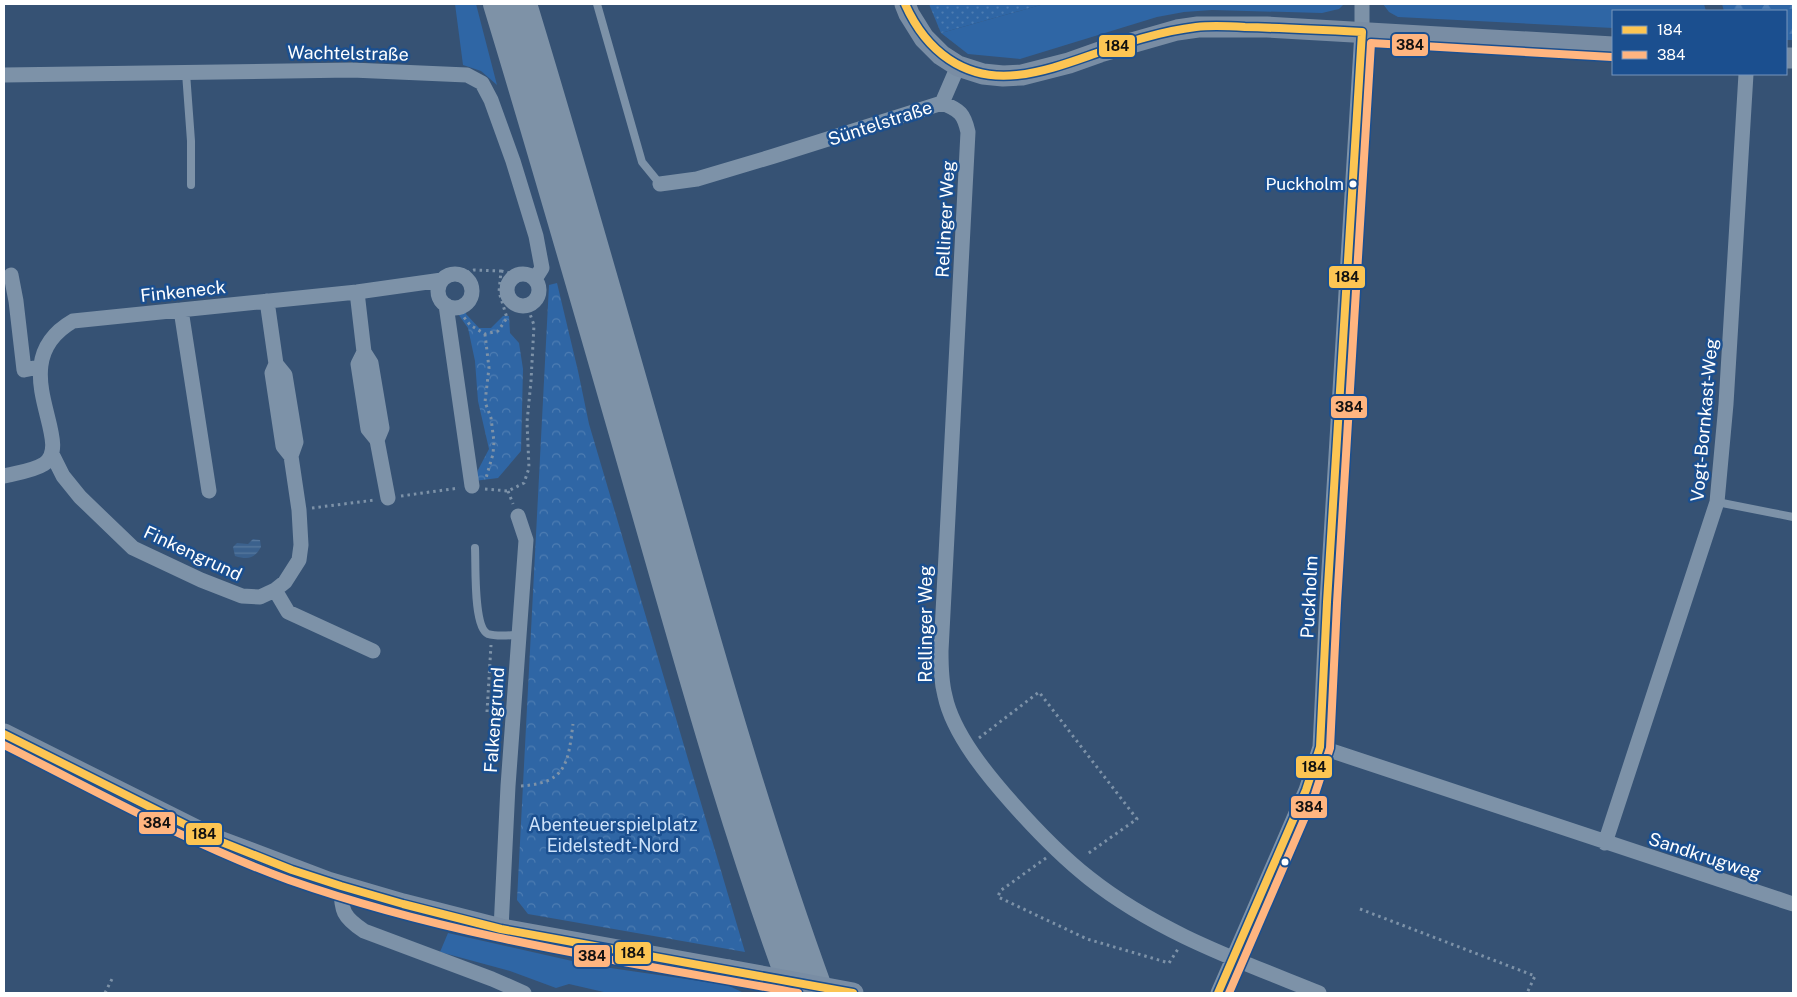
<svg xmlns="http://www.w3.org/2000/svg" width="1797" height="997" font-family="'Public Sans',sans-serif">
  <style>
    .grass { fill: #2f66a5 }
    .forest { fill: url(#forest-firs) }
    .park { fill: url(#park-crowns) }
    .garden { fill: url(#garden-dots) }
    .water { fill: url(#water-rules) }
    .lines { fill: none; stroke-linecap: round; stroke-linejoin: round }
    .path { stroke: #7d92a8; stroke-width: 3; stroke-dasharray: 2.5 4; stroke-linecap: butt }
    .lane { stroke: #7d92a8; stroke-width: 8 }
    .street { stroke: #7d92a8; stroke-width: 15 }
    .secondary { stroke: #798da4; stroke-width: 21 }
    .highway { stroke: #7e92a7; stroke-width: 28 }
    .secondary-bridge { stroke: #798da4; stroke-width: 21 }
    .bus-1-casing { stroke: #1b4f8f; stroke-width: 11 }
    .bus-2-casing { stroke: #1b4f8f; stroke-width: 11 }
    .bus-1 { stroke: #fcc553; stroke-width: 8 }
    .bus-2 { stroke: #ffb580; stroke-width: 8 }
    .bus-dot { fill: #fff; stroke: #1b4f8f; stroke-width: 2 }
    .labels { text-anchor: middle; dominant-baseline: central; stroke-width: 5; stroke-linejoin: round; paint-order: stroke }
    .bus-label { font-size: 17px; fill: #fff; stroke: #1b4f8f; text-anchor: end }
    .street-label { font-size: 18px; fill: #fff; stroke: #1b4f8f }
    .park-label { font-size: 18px; fill: #cfe3fa; stroke: #1b4f8f }
    .line-badge { stroke: #1b4f8f; stroke-width: 2 }
    .pale-badge-label { font-size: 14px; text-anchor: middle; font-weight: bold; fill: #111 }
  </style>
  <defs>
    <pattern id="forest-firs" width="22" height="20" patternUnits="userSpaceOnUse" patternTransform="scale(1.25)"><rect width="22" height="20" fill="#2f66a5"/><path d="M5 1l3.5 6h-7zM16 11l3.5 6h-7z" fill="#4e7db2"/></pattern>
    <pattern id="park-crowns" width="20" height="18" patternUnits="userSpaceOnUse" patternTransform="scale(1.25)"><rect width="20" height="18" fill="#2f66a5"/><path d="M2 6a3 3 0 1 1 6 0M12 15a3 3 0 1 1 6 0" fill="none" stroke="#4e7db2"/></pattern>
    <pattern id="garden-dots" width="8" height="8" patternUnits="userSpaceOnUse" patternTransform="scale(1.25)"><rect width="8" height="8" fill="#2f66a5"/><path d="M2 2h.1M6 6h.1" fill="none" stroke="#4e7db2" stroke-width="1.8" stroke-linecap="round"/></pattern>
    <pattern id="water-rules" width="6" height="5" patternUnits="userSpaceOnUse" patternTransform="scale(1.25)"><rect width="6" height="5" fill="#3b618d"/><path d="M0 2.5h6" fill="none" stroke="#58799e"/></pattern>
  </defs>
  <rect width="100%" height="100%" fill="#365274"/>
  <!-- grass -->
  <path class="grass" d="M455,4h21l21,81 -16,-14 -18,-6z
    M1044,4h300l-5,5 -17,4 -110,-3 -28,2 -27,5 -137,42 -52,-5 -27,-21z
    M1383,4h321l2,7h-93v17l-215,-11 -9,-5z
    M448,933l142,32 137,20 17,8h-136l-39,-9 -13,4 -46,-17 -70,-19z"/>
  <!-- forest -->
  <path class="forest" d="M1722,4h71v36h-7v-29h-62z"/>
  <!-- park -->
  <path class="park" d="M557,283l21,88 11,53 156,528 -217,-38 -11,-14 32,-615z
    M467,308l-1,6 13,14h12l12,-12h6l1,17 9,10 4,26 -2,82 -23,27 -24,3 4,-11 11,-21 -11,-48 -3,-40 -7,-33 -12,-17z"/>
  <!-- garden -->
  <path class="garden" d="M929,4h115l-103,29z"/>
  <!-- water -->
  <path class="water" d="M253,539l7,1 1,7c-7,12 -13,13 -26,9l-2,-9 4,-4 11,1z"/>
  <g class="lines">
    <!-- path -->
    <path class="path" d="M501,271l17,4
      M461,275l13,-5 27,1 -2,21 8,26 -9,13 -13,3 -15,-9 -7,-9
      M485,334l4,34 -4,34 6,16 3,24 -1,12 -7,24
      M485,489l23,2 16,-8 5,-15 -2,-46 4,-41 3,-56 -7,-19
      M508,491l5,13
      M401,496l58,-8
      M312,508l63,-8
      M487,712l4,-67
      M979,738l60,-46 98,127 -51,36
      M521,786c45,-3 47,-22 52,-62
      M1046,858l-46,33 -2,6 89,42 82,24 9,-14
      M1360,909l175,67 -8,17
      M105,993l8,-16"/>
    <!-- lane -->
    <path class="lane" d="M597,4l45,158 18,22
      M186,73l5,68v44
      M1717,502l76,15
      M475,548c1,16 -2,80 13,86 9,3 22,1 31,1"/>
    <!-- street -->
    <path class="street" d="M4,75l348,-5 115,5 15,8 9,17 22,61 23,75 6,32 -7,11
      M942,103c18,7 22,11 26,29l-27,519c0,15 0,30 4,45 8,38 43,80 68,108 24,27 48,52 76,74 68,54 151,83 230,115
      M942,103l16,-37
      M660,184l37,-5 77,-23 168,-53
      M507 290a16 16 0 1 1 32 0a16 16 0 1 1-32 0Z
      M438 291a17 17 0 1 1 34 0a17 17 0 1 1-34 0Z
      M11,275l5,26 8,69 15,-3
      M357,292l7,60 7,11 11,65 -5,12
      M446,305l26,181
      M181,310l28,181
      M364,352l-6,12 10,65 9,11 11,58
      M276,364l-4,9 11,73 8,10
      M52,454l11,22 17,21 53,51 68,32 41,16 18,1 15,-7 10,-8 14,-22 2,-15 -2,-35 -8,-54 5,-14 -11,-67 -9,-11 -9,-63
      M4,476c12,-3 29,-5 40,-12 33,-22 -44,-101 29,-143l284,-29 85,-12
      M275,590l13,22 85,39
      M1320,747l473,157
      M1605,843l112,-341 9,-98 20,-330
      M341,886c0,25 2,31 23,45l128,48 32,14
      M501,929l7,-143 18,-246 -8,-24
      M1218,993l88,-203 14,-43 7,-145 35,-570v-28"/>
    <!-- secondary -->
    <path class="secondary" d="M905,4l4,10 15,24 17,17 17,11 25,8 20,2 19,-1 47,-12 31,-11 77,-22 21,-3h69l346,20
      M1786,58h7
      M4,734l210,105 114,43 75,22 98,25 228,41"/>
    <!-- highway -->
    <path class="highway" d="M497,4c51,167 99,335 147,503 47,164 92,327 151,486
      M523,4c51,167 98,335 146,503 46,164 93,327 151,486"/>
    <!-- secondary-bridge -->
    <path class="secondary-bridge" d="M729,970l124,23"/>
    <!-- bus-1 casing -->
    <g class="bus-1-casing">
      <path id="bus-1" d="M905,4c21,47 59,77 112,71 28,-3 54,-13 80,-22 32,-11 65,-22 99,-26 16,-2 33,-1 49,0 39,1 78,3 117,5
        M4,734l210,105 78,31 49,16 62,18 98,25 352,64
        M1218,993l88,-203 14,-43 7,-145 35,-570"/>
    </g>
    <!-- bus-2 casing -->
    <g class="bus-2-casing">
      <path id="bus-2" d="M4,745c94,47 186,99 285,135 165,58 339,82 509,113
        M1229,993l86,-199 15,-46 7,-145 34,-560 241,14"/>
    </g>
    <!-- bus-1 -->
    <use href="#bus-1" class="bus-1"/>
    <!-- bus-2 -->
    <use href="#bus-2" class="bus-2"/>
  </g>
  <!-- markers -->
  <g class="bus-dot">
    <circle cx="1353" cy="184" r="4.5"/>
    <circle cx="1285" cy="862" r="4.5"/>
  </g>
  <g class="labels">
    <!-- bus labels -->
    <g class="bus-label">
      <text x="1344" y="184">Puckholm</text>
    </g>
    <!-- street labels -->
    <g class="street-label">
      <text transform="translate(348 53) rotate(1)">Wachtelstraße</text>
      <text transform="translate(880 123) rotate(-18)">Süntelstraße</text>
      <text transform="translate(945 219) rotate(-87)">Rellinger Weg</text>
      <text transform="translate(183 291) rotate(-6)">Finkeneck</text>
      <text transform="translate(1704 420) rotate(-85)">Vogt-Bornkast-Weg</text>
      <text transform="translate(193 553) rotate(25)">Finkengrund</text>
      <text transform="translate(1309 597) rotate(-87)">Puckholm</text>
      <text transform="translate(925 624) rotate(-90)">Rellinger Weg</text>
      <text transform="translate(494 720) rotate(-86)">Falkengrund</text>
      <text transform="translate(1705 856) rotate(18)">Sandkrugweg</text>
    </g>
    <!-- park labels -->
    <g class="park-label">
      <text x="613" y="824">Abenteuerspielplatz<tspan x="613" dy="21">Eidelstedt-Nord</tspan></text>
    </g>
  </g>
  <g class="line-badge">
    <rect x="1391" y="33" width="38" height="24" rx="5" fill="#ffb580"/>
    <rect x="1098" y="34" width="38" height="24" rx="5" fill="#fcc553"/>
    <rect x="1328" y="265" width="38" height="24" rx="5" fill="#fcc553"/>
    <rect x="1330" y="395" width="38" height="24" rx="5" fill="#ffb580"/>
    <rect x="1295" y="755" width="38" height="24" rx="5" fill="#fcc553"/>
    <rect x="1290" y="795" width="38" height="24" rx="5" fill="#ffb580"/>
    <rect x="138" y="811" width="38" height="24" rx="5" fill="#ffb580"/>
    <rect x="185" y="822" width="38" height="24" rx="5" fill="#fcc553"/>
    <rect x="614" y="941" width="38" height="24" rx="5" fill="#fcc553"/>
    <rect x="573" y="944" width="38" height="24" rx="5" fill="#ffb580"/>
  </g>
  <g class="pale-badge-label">
    <text x="1410" y="50">384</text>
    <text x="1117" y="51">184</text>
    <text x="1347" y="282">184</text>
    <text x="1349" y="412">384</text>
    <text x="1314" y="772">184</text>
    <text x="1309" y="812">384</text>
    <text x="157" y="828">384</text>
    <text x="204" y="839">184</text>
    <text x="633" y="958">184</text>
    <text x="592" y="961">384</text>
  </g>
  <!-- border -->
  <rect width="1797" height="997" fill="none" stroke="#ffffff" stroke-width="10"/>
  <!-- legend -->
  <rect x="1612" y="10" width="175" height="65" fill="#1b4f8f" stroke="#7695bc"/>
  <rect x="1622" y="26" width="25" height="8" fill="#fcc553" stroke="#7695bc"/>
  <text x="1657" y="35" font-size="15" fill="#ffffff">184</text>
  <rect x="1622" y="51" width="25" height="8" fill="#ffb580" stroke="#7695bc"/>
  <text x="1657" y="60" font-size="15" fill="#ffffff">384</text>
</svg>
